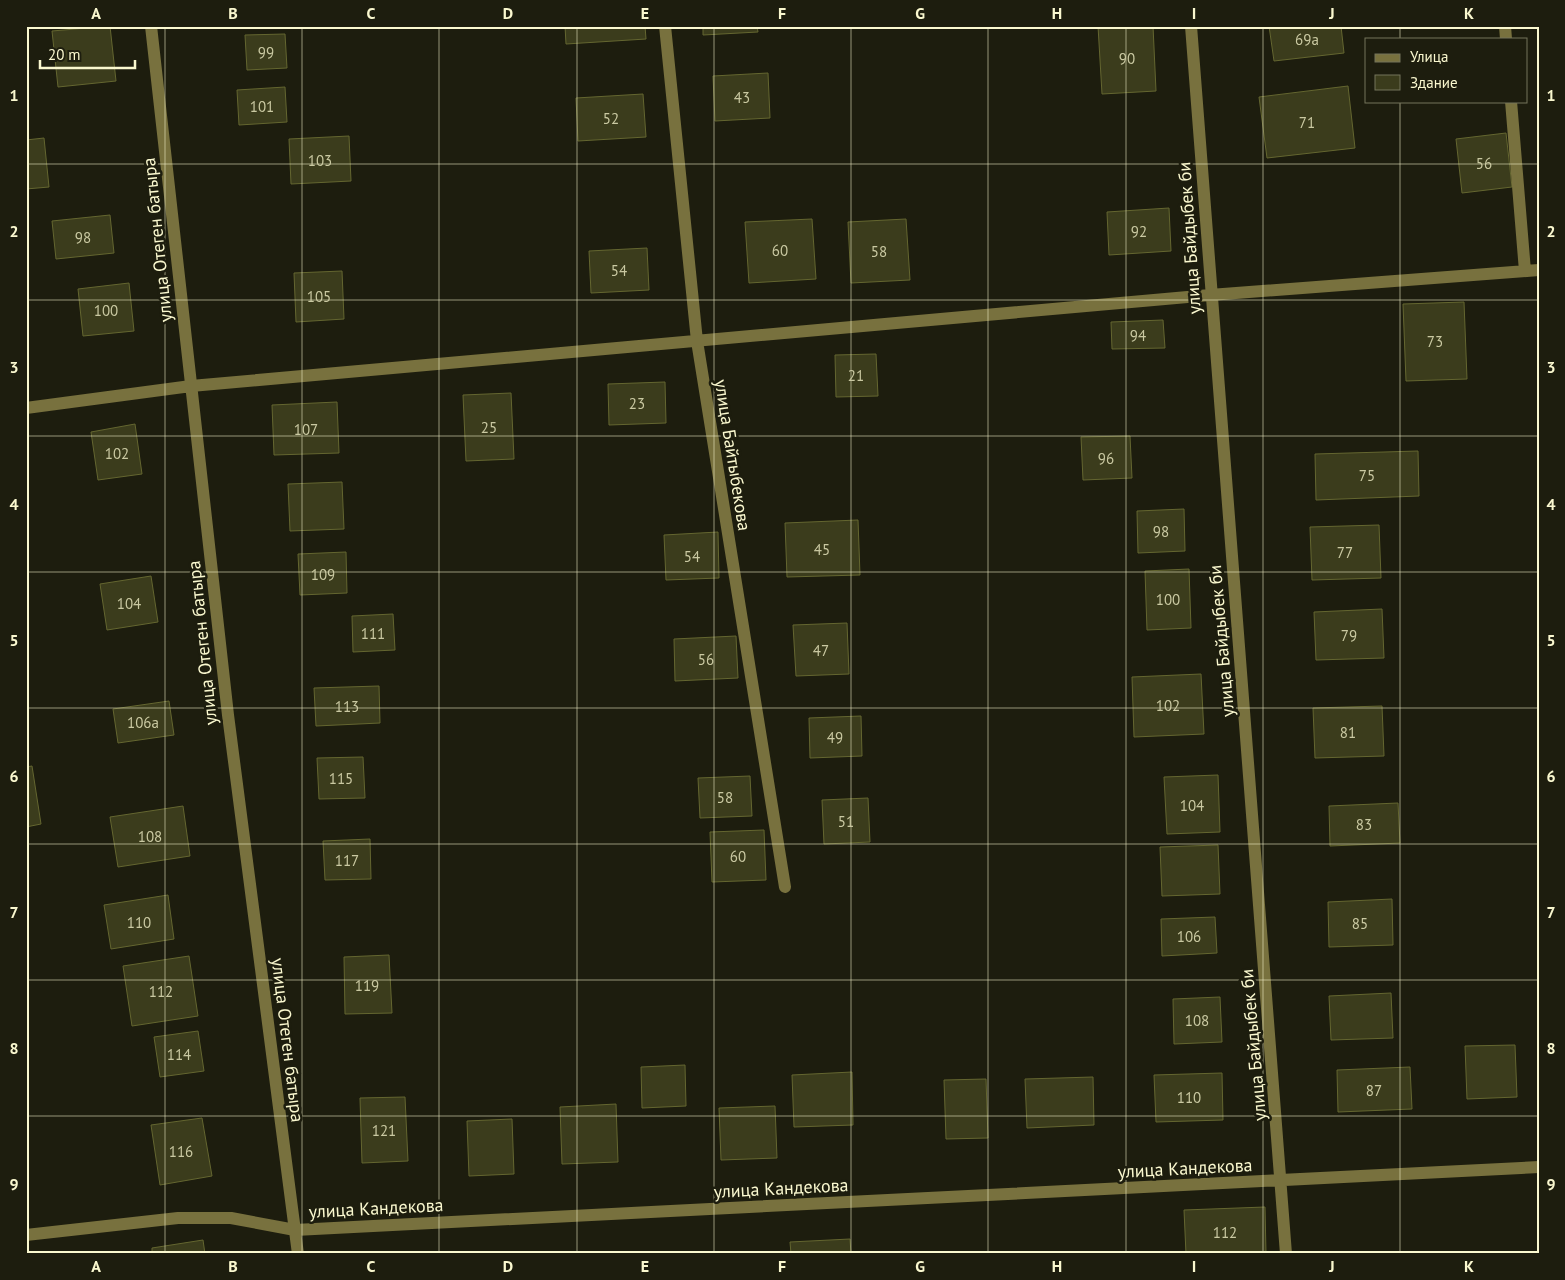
<svg xmlns="http://www.w3.org/2000/svg" width="1565" height="1280" font-family="'PT Sans',sans-serif">
  <style>
    .building { fill: #3b3c1c; stroke: #646630 }
    .lines { fill: none; stroke-linecap: round; stroke-linejoin: round }
    .minor { stroke: #78713e; stroke-width: 12 }
    .grid { fill: none; stroke: #faf8cf; stroke-width: 1; stroke-opacity: 0.55 }
    .labels { text-anchor: middle; dominant-baseline: central; stroke-width: 5; stroke-linejoin: round; paint-order: stroke }
    .number-label { font-size: 15px; fill: #cac9a2 }
    .street-label { font-size: 18px; fill: #faf8cf; stroke: #1d1d0e }
    .neatline { fill: none; stroke: #faf8cf; stroke-width: 2 }
    .grid-label { font-size: 16px; text-anchor: middle; font-weight: bold; fill: #faf8cf }
  </style>
  <rect width="100%" height="100%" fill="#1d1d0e"/>
  <!-- building -->
  <path class="building" d="M110,26l6,55 -58,6 -6,-56z
    M565,26h80l1,13 -80,5z
    M703,26h54l1,6 -55,3z
    M1098,26h55l3,65 -54,3z
    M1269,26h72l3,27 -70,8z
    M285,34l2,34 -40,2 -2,-35z
    M768,73l2,45 -55,3 -2,-45z
    M1348,86l7,62 -88,10 -8,-61z
    M285,87l2,35 -48,3 -2,-35z
    M643,94l3,43 -68,4 -2,-43z
    M1506,133l6,54 -50,6 -6,-54z
    M349,136l2,45 -60,3 -2,-45z
    M44,138l5,49 -23,2v-49z
    M1169,208l2,43 -62,4 -2,-43z
    M110,215l4,38 -58,6 -4,-38z
    M812,219l4,60 -67,4 -4,-61z
    M906,219l4,61 -59,3 -3,-61z
    M647,248l2,42 -58,3 -2,-42z
    M342,271l2,48 -48,3 -2,-49z
    M129,283l5,48 -51,5 -5,-47z
    M1464,302l3,77 -61,2 -3,-77z
    M1163,320l2,28 -53,1 -1,-27z
    M876,354l2,42 -42,1 -1,-42z
    M665,382l1,41 -57,2 -1,-41z
    M511,393l3,66 -48,2 -3,-66z
    M337,402l2,51 -65,2 -2,-50z
    M135,424l7,50 -44,6 -7,-48z
    M1130,436l2,42 -49,2 -2,-43z
    M1418,451l1,45 -103,4 -1,-46z
    M342,482l2,47 -54,2 -2,-47z
    M1184,509l1,42 -47,2 -1,-42z
    M858,520l2,55 -73,2 -2,-54z
    M1379,525l2,53 -69,2 -2,-53z
    M718,532l1,46 -53,2 -2,-45z
    M346,552l1,41 -47,2 -2,-41z
    M1189,569l2,59 -44,2 -2,-59z
    M151,576l7,46 -51,8 -7,-46z
    M1382,609l2,49 -68,2 -2,-48z
    M393,614l2,36 -42,2 -1,-36z
    M847,623l2,51 -53,2 -3,-51z
    M736,636l2,42 -63,3 -1,-42z
    M1201,674l3,60 -70,3 -2,-60z
    M379,686l1,37 -64,3 -2,-38z
    M169,701l5,34 -56,8 -5,-34z
    M1382,706l2,50 -69,2 -2,-50z
    M861,716l1,40 -52,2 -1,-40z
    M363,757l2,41 -46,1 -2,-41z
    M32,766l9,58 -15,3v-60z
    M1218,775l2,57 -53,2 -3,-57z
    M750,776l2,40 -52,2 -2,-40z
    M868,798l2,44 -46,2 -2,-44z
    M1398,803l2,40 -70,3 -1,-40z
    M183,806l7,50 -72,11 -8,-50z
    M764,830l2,50 -54,2 -2,-50z
    M370,839l1,40 -46,1 -2,-39z
    M1218,845l2,49 -58,2 -2,-49z
    M168,895l6,44 -63,10 -7,-44z
    M1392,899l1,46 -64,2 -1,-45z
    M1215,917l2,36 -55,3 -1,-37z
    M389,955l3,58 -47,1 -1,-57z
    M189,956l9,60 -66,10 -9,-60z
    M1391,993l2,45 -62,2 -2,-44z
    M1220,997l2,45 -48,2 -1,-45z
    M198,1031l6,40 -44,6 -6,-40z
    M1515,1045l2,52 -50,2 -2,-53z
    M685,1065l1,41 -44,2 -1,-41z
    M1410,1067l2,42 -74,3 -1,-42z
    M852,1072l1,53 -59,2 -2,-52z
    M1222,1073l1,47 -67,2 -2,-47z
    M1093,1077l1,48 -67,3 -2,-49z
    M986,1079l2,59 -42,1 -2,-59z
    M405,1097l3,64 -46,2 -2,-65z
    M616,1104l2,58 -56,2 -2,-57z
    M775,1106l2,52 -56,2 -2,-52z
    M202,1118l10,58 -52,9 -9,-60z
    M512,1119l2,55 -45,2 -2,-55z
    M1265,1207l1,47h-80l-2,-44z
    M850,1239l1,15h-60l-1,-12z
    M203,1240l2,14h-53v-6z"/>
  <g class="lines">
    <!-- minor -->
    <path class="minor" d="M151,26l77,689 70,539
      M665,26l32,315 88,546
      M1191,26l95,1228
      M1505,26l1,13
      M1511,101l14,170
      M26,408l165,-22 1019,-91 329,-25
      M26,1235l152,-17h53l64,12 1244,-63"/>
  </g>
  <!-- grid -->
  <path class="grid" d="M165,26v1228M302,26v1228M439,26v1228M577,26v1228M714,26v1228M851,26v1228M988,26v1228M1126,26v1228M1263,26v1228M1400,26v13M1400,101v1153M26,164h1513M26,300h1513M26,436h1513M26,572h1513M26,708h1513M26,844h1513M26,980h1513M26,1116h1513"/>
  <g class="labels">
    <!-- number labels -->
    <g class="number-label">
      <text x="1307" y="39">69а</text>
      <text x="266" y="52">99</text>
      <text x="1127" y="58">90</text>
      <text x="742" y="97">43</text>
      <text x="262" y="106">101</text>
      <text x="611" y="118">52</text>
      <text x="1307" y="122">71</text>
      <text x="320" y="160">103</text>
      <text x="1484" y="163">56</text>
      <text x="1139" y="231">92</text>
      <text x="83" y="237">98</text>
      <text x="780" y="250">60</text>
      <text x="879" y="251">58</text>
      <text x="619" y="270">54</text>
      <text x="319" y="296">105</text>
      <text x="106" y="310">100</text>
      <text x="1138" y="335">94</text>
      <text x="1435" y="341">73</text>
      <text x="856" y="375">21</text>
      <text x="637" y="403">23</text>
      <text x="489" y="427">25</text>
      <text x="306" y="429">107</text>
      <text x="117" y="453">102</text>
      <text x="1106" y="458">96</text>
      <text x="1367" y="475">75</text>
      <text x="1161" y="531">98</text>
      <text x="822" y="549">45</text>
      <text x="1345" y="552">77</text>
      <text x="692" y="556">54</text>
      <text x="323" y="574">109</text>
      <text x="1168" y="599">100</text>
      <text x="129" y="603">104</text>
      <text x="373" y="633">111</text>
      <text x="1349" y="635">79</text>
      <text x="821" y="650">47</text>
      <text x="706" y="659">56</text>
      <text x="1168" y="705">102</text>
      <text x="347" y="706">113</text>
      <text x="143" y="722">106а</text>
      <text x="1348" y="732">81</text>
      <text x="835" y="737">49</text>
      <text x="341" y="778">115</text>
      <text x="725" y="797">58</text>
      <text x="1192" y="805">104</text>
      <text x="846" y="821">51</text>
      <text x="1364" y="824">83</text>
      <text x="150" y="836">108</text>
      <text x="738" y="856">60</text>
      <text x="347" y="860">117</text>
      <text x="139" y="922">110</text>
      <text x="1360" y="923">85</text>
      <text x="1189" y="936">106</text>
      <text x="367" y="985">119</text>
      <text x="161" y="991">112</text>
      <text x="1197" y="1020">108</text>
      <text x="179" y="1054">114</text>
      <text x="1374" y="1090">87</text>
      <text x="1189" y="1097">110</text>
      <text x="384" y="1130">121</text>
      <text x="181" y="1151">116</text>
      <text x="1225" y="1232">112</text>
    </g>
    <!-- street labels -->
    <g class="street-label">
      <text transform="translate(1189 238) rotate(-94)">улица Байдыбек би</text>
      <text transform="translate(157 240) rotate(-96)">улица Отеген батыра</text>
      <text transform="translate(733 455) rotate(81)">улица Байтыбекова</text>
      <text transform="translate(1221 641) rotate(-95)">улица Байдыбек би</text>
      <text transform="translate(202 643) rotate(-96)">улица Отеген батыра</text>
      <text transform="translate(288 1040) rotate(83)">улица Отеген батыра</text>
      <text transform="translate(1253 1045) rotate(-95)">улица Байдыбек би</text>
      <text transform="translate(1185 1168) rotate(-3)">улица Кандекова</text>
      <text transform="translate(781 1188) rotate(-3)">улица Кандекова</text>
      <text transform="translate(376 1208) rotate(-3)">улица Кандекова</text>
    </g>
  </g>
  <!-- border -->
  <rect width="1565" height="1280" fill="none" stroke="#1d1d0e" stroke-width="55"/>
  <!-- legend -->
  <rect x="1365" y="38" width="162" height="65" fill="#1d1d0e" stroke="#75755b"/>
  <rect x="1375" y="54" width="25" height="8" fill="#78713e" stroke="#75755b"/>
  <text x="1410" y="62" font-size="15" fill="#faf8cf">Улица</text>
  <rect x="1375" y="75" width="25" height="15" fill="#3b3c1c" stroke="#75755b"/>
  <text x="1410" y="88" font-size="15" fill="#faf8cf">Здание</text>
  <!-- scale -->
  <path d="M40 60v8h95v-8" fill="none" stroke="#faf8cf" stroke-width="2.5"/>
  <text x="48" y="60" font-size="15" fill="#faf8cf" stroke="#1d1d0e" stroke-width="4" paint-order="stroke">20 m</text>
  <rect x="28" y="28" width="1510" height="1224" class="neatline"/>
  <g class="grid-label">
    <text x="96" y="19">A</text>
    <text x="233" y="19">B</text>
    <text x="371" y="19">C</text>
    <text x="508" y="19">D</text>
    <text x="645" y="19">E</text>
    <text x="782" y="19">F</text>
    <text x="920" y="19">G</text>
    <text x="1057" y="19">H</text>
    <text x="1194" y="19">I</text>
    <text x="1332" y="19">J</text>
    <text x="1469" y="19">K</text>
    <text x="14" y="101">1</text>
    <text x="1551" y="101">1</text>
    <text x="14" y="237">2</text>
    <text x="1551" y="237">2</text>
    <text x="14" y="373">3</text>
    <text x="1551" y="373">3</text>
    <text x="14" y="510">4</text>
    <text x="1551" y="510">4</text>
    <text x="14" y="646">5</text>
    <text x="1551" y="646">5</text>
    <text x="14" y="782">6</text>
    <text x="1551" y="782">6</text>
    <text x="14" y="918">7</text>
    <text x="1551" y="918">7</text>
    <text x="14" y="1054">8</text>
    <text x="1551" y="1054">8</text>
    <text x="14" y="1190">9</text>
    <text x="1551" y="1190">9</text>
    <text x="96" y="1272">A</text>
    <text x="233" y="1272">B</text>
    <text x="371" y="1272">C</text>
    <text x="508" y="1272">D</text>
    <text x="645" y="1272">E</text>
    <text x="782" y="1272">F</text>
    <text x="920" y="1272">G</text>
    <text x="1057" y="1272">H</text>
    <text x="1194" y="1272">I</text>
    <text x="1332" y="1272">J</text>
    <text x="1469" y="1272">K</text>
  </g>
</svg>
